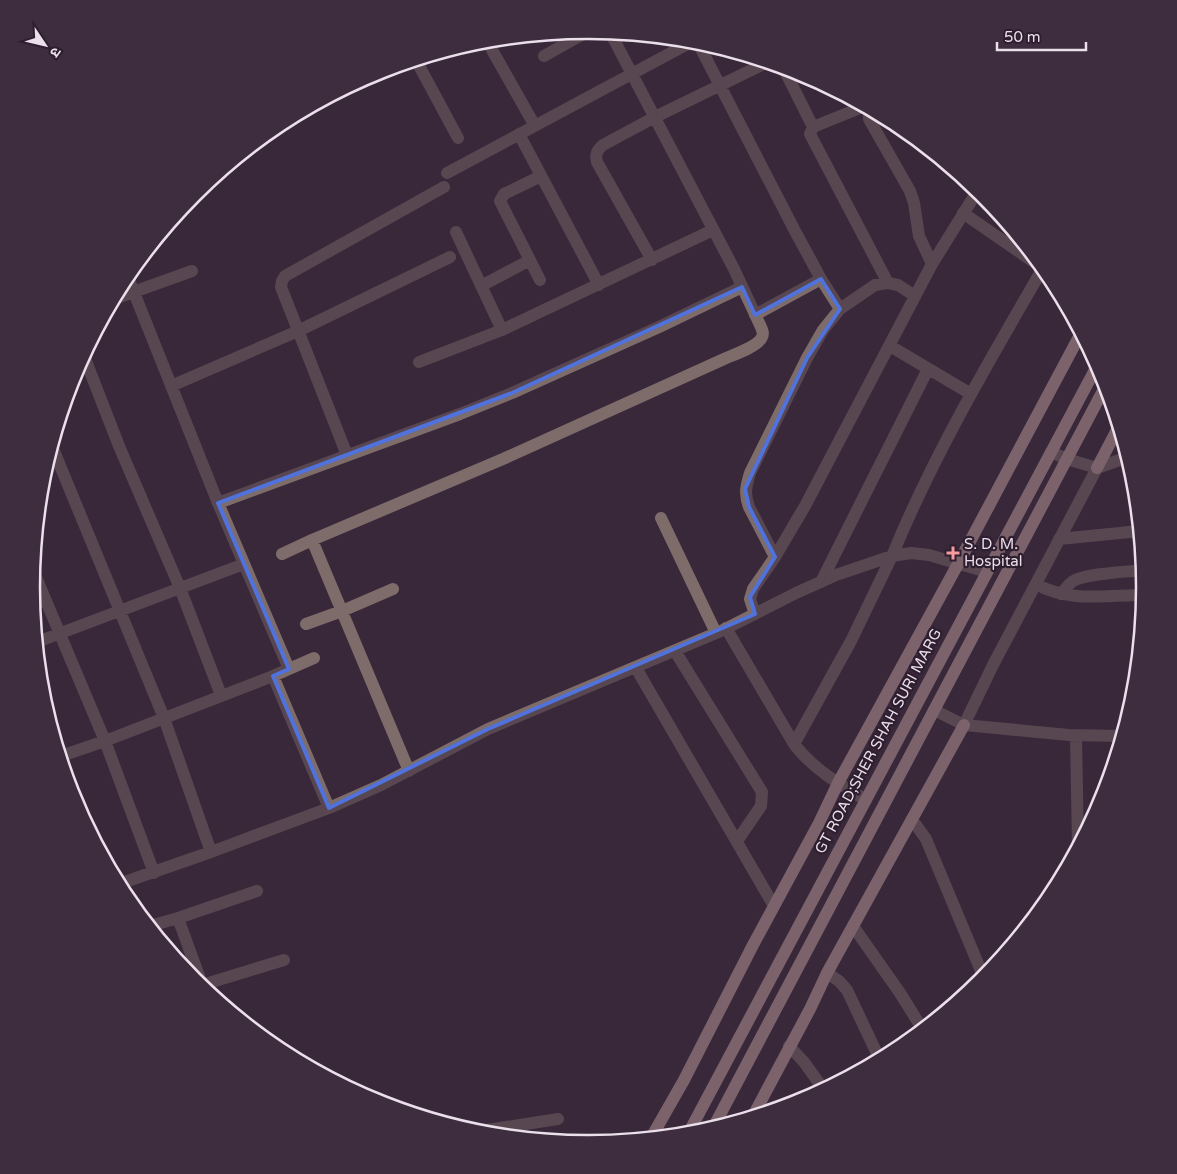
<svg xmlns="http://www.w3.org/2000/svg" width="1177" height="1174" font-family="'Varela Round','Noto Sans Devanagari',sans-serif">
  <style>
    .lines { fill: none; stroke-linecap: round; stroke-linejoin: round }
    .minor { stroke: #7e6c6a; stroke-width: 12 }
    .major { stroke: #cda9a6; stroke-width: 12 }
    .marked { fill: none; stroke: #5072dd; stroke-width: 4; stroke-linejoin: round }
    .poi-dot { fill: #f59b9e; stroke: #2e1e2f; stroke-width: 2 }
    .labels { text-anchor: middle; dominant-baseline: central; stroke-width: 4.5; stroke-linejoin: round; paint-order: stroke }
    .poi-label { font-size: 15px; fill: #eadfeb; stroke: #2e1e2f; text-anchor: start }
    .street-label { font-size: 15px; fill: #eadfeb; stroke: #2e1e2f }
    .rim { fill: none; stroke: #eadfeb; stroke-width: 2.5 }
  </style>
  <rect width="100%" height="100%" fill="#38283a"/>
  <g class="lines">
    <!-- minor -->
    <path class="minor" d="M487,41l48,85
      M697,41l98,190 26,48 19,30
      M544,56l46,-26
      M416,60l42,78
      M783,67l30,60
      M865,106l-52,21 -3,7 78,149
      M869,108v11l41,72 4,12 5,33 13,28
      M519,134l80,151
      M447,173l248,-133
      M963,213l81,56
      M456,232l46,98
      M652,260l-55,-98c-2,-8 0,-12 6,-17l52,-28 113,-55
      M127,275l91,228 71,166
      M540,280l-40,-79 4,-7 37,-18
      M481,286l49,-26
      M114,299l78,-28
      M755,315l66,-36
      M890,346l81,48
      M84,356l35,90 61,142 41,107
      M419,362l83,-32 211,-100
      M171,386l127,-55 152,-74
      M52,446l112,272 47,134
      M1051,452l16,7 30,9 31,-11
      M347,455l-66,-168 1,-6 3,-5 159,-89
      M218,503l242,-89 52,-21 147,-66 83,-40
      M661,518l55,115
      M1059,539l81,-8
      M312,540l97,231
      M282,554l30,-14 191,-81 221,-100c9,-4 35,-13 38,-22 2,-4 0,-8 -2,-12l-26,-56 -124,-237
      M775,557l-26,-50c-5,-13 -3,-21 1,-34l57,-115 16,-28 17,-21 35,-24 13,-2 10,2 17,11
      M33,570l72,171 49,132
      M821,582l107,-213
      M1036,584c33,19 72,11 109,11
      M1061,594c4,-5 8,-11 14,-14 16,-7 51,-8 69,-10
      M33,604l12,-4
      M755,614l-5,-15 3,-10 22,-32 30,-51 127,-242 46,-74
      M306,624l36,-13 51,-22
      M726,628l68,116c19,25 45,40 72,56
      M37,642l207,-78
      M675,651l87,141 -1,14 -24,35
      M636,668l138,238
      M273,676l56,132
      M934,710l30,15 11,1 94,9 54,1
      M964,725l30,-62 103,-195
      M1076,735l2,113
      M794,744l57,-103 41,-85 19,-3 18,2 58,17
      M61,756l44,-15 168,-65 41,-18
      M911,822l5,3 10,14 58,139
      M119,884l92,-32 118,-44 52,-23 107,-56 233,-98 75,-38 40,-18 56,-19c41,-100 97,-195 151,-288
      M178,918l79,-27
      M150,926l28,-8 25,69
      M853,926l47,67 23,37
      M827,973l12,8 8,9 33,70
      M202,985l82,-25
      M789,1046l15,16 20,28
      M474,1132l84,-13"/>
    <!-- major -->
    <path class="major" d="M1097,468l22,-42
      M753,1116l57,-107 17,-36 137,-248
      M713,1128l393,-743
      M688,1134l410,-770
      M651,1138l33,-58 69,-135 66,-122 19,-40 120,-219 123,-231"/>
  </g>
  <!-- marked area -->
  <path d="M0 0H1177V1174H0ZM821,279l19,30 -33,49 -62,131 4,18 26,50 -25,40 5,17 -267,115 -159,79 -56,-132 16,-7 -71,-166 294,-110 230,-106 13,28z" fill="#38283a" fill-opacity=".55" fill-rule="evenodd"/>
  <path class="marked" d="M821,279l19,30 -33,49 -62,131 4,18 26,50 -25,40 5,17 -267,115 -159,79 -56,-132 16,-7 -71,-166 294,-110 230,-106 13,28z"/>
  <!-- markers -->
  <path class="poi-dot" d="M950.5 545.5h5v5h5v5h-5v5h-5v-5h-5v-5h5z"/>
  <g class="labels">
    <!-- poi labels -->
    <g class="poi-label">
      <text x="964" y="544">S. D. M.<tspan x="964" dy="17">Hospital</tspan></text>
    </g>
    <!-- street labels -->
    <g class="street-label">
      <text transform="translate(878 741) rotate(-62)">GT ROAD;SHER SHAH SURI MARG</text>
    </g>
  </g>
  <!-- crop -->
  <path d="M0 0H1177V1174H0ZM40 587a548 548 0 1 1 1096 0a548 548 0 1 1-1096 0Z" fill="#3d2d3e" fill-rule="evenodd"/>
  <path class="rim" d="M40 587a548 548 0 1 1 1096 0a548 548 0 1 1-1096 0Z"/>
  <!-- north arrow -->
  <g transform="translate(45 45) rotate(125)" stroke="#2e1e2f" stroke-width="4" paint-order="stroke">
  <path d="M0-4L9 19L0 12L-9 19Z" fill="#eadfeb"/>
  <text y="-8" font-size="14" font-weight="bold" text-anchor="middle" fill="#eadfeb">उ</text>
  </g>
  <!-- scale -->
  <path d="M997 42v8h89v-8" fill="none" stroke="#eadfeb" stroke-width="2.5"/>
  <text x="1004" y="42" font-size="15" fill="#eadfeb" stroke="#2e1e2f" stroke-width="4" paint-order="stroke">50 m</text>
</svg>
